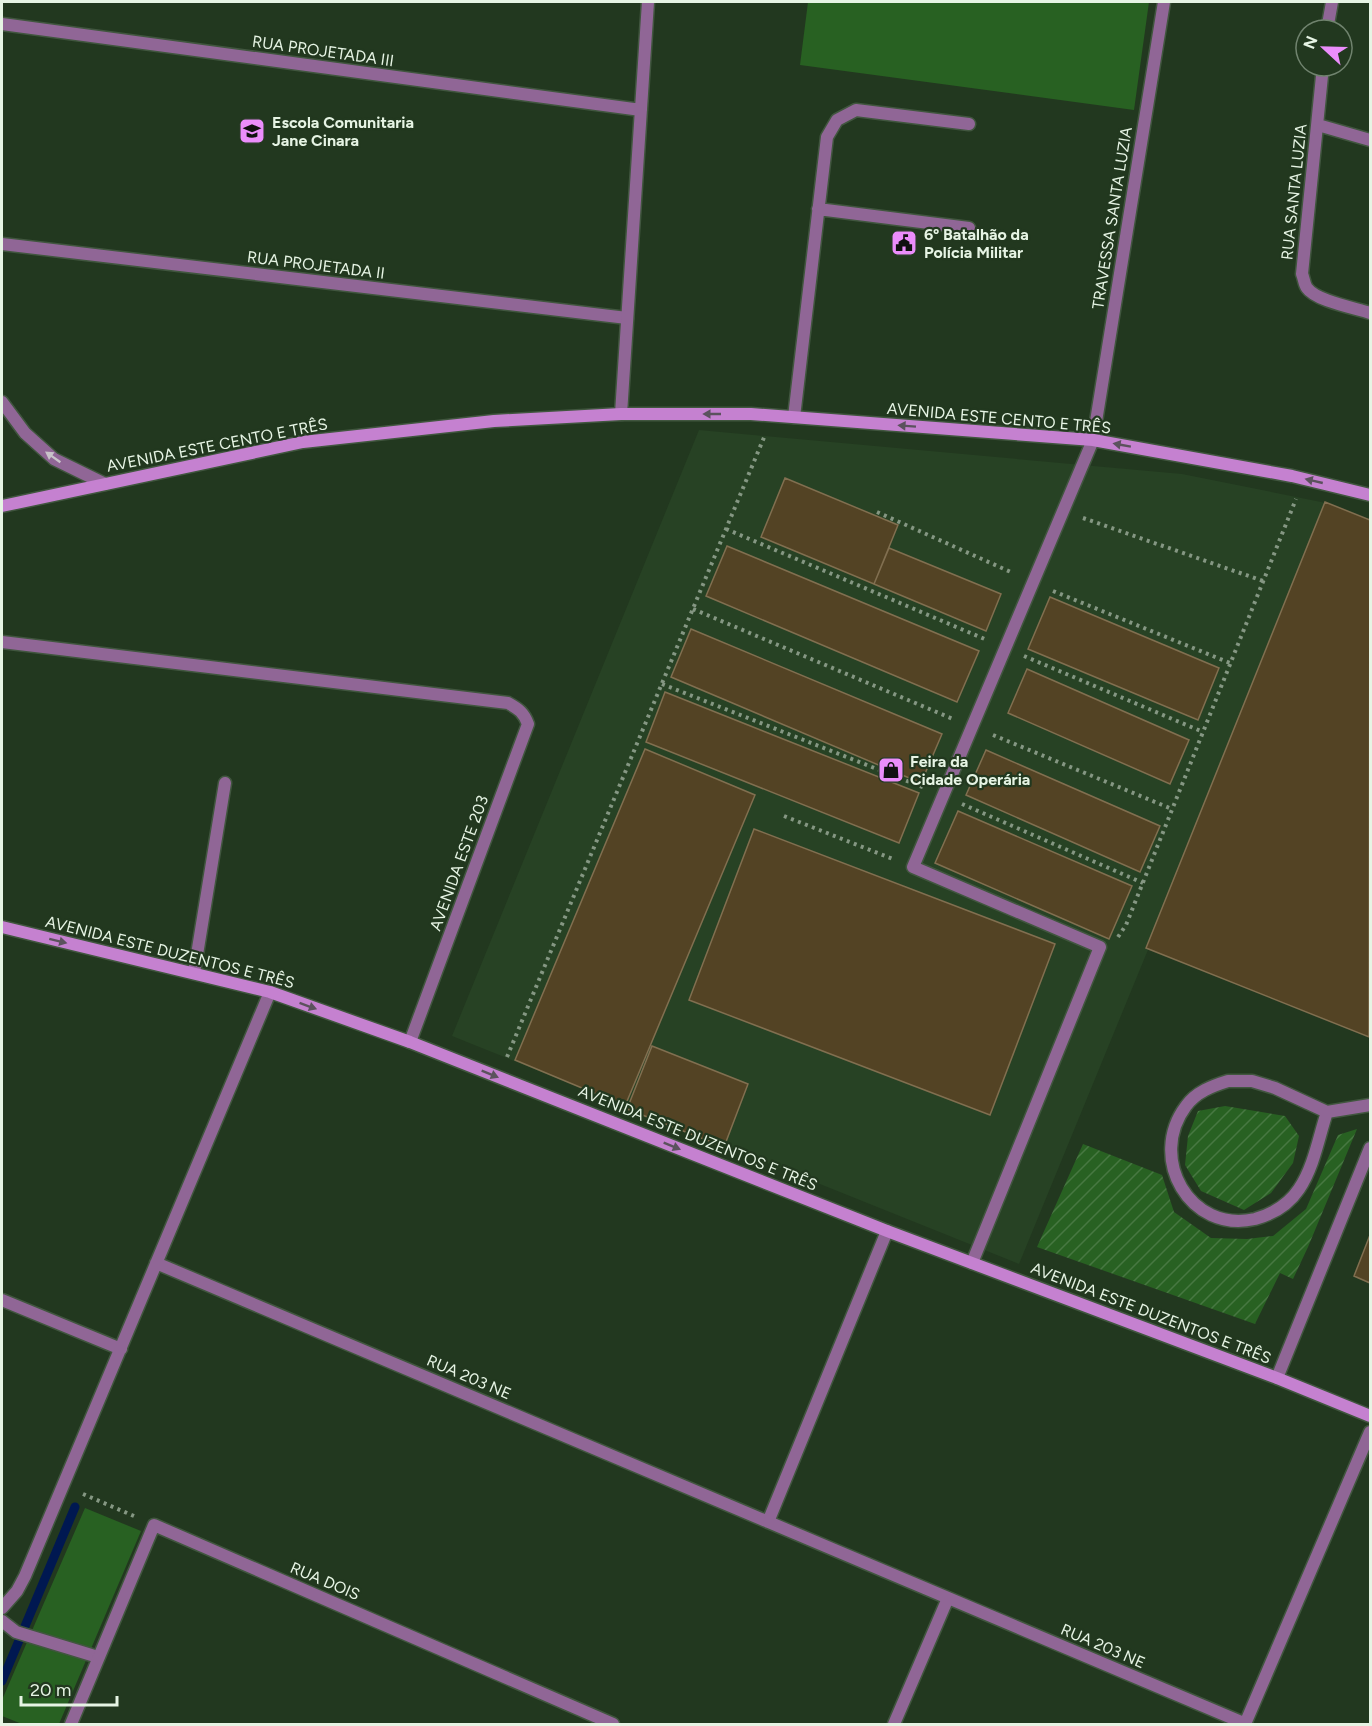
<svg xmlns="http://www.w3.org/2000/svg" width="1372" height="1726" font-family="Figtree,sans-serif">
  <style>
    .built { fill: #274224 }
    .green { fill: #286122 }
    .garden { fill: url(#garden-furrows) }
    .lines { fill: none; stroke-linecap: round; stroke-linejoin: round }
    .stream { stroke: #001851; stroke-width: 9 }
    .building { fill: #534324; stroke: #816f50; stroke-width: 1.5 }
    .lane-casing { stroke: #41563f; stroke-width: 15 }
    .street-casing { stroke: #41563f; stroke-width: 15 }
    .secondary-casing { stroke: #41563f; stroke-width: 15 }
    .path { stroke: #859783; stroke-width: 4; stroke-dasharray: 3 4.5; stroke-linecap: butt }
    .lane { stroke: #906696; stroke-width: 12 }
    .street { stroke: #906696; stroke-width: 12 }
    .secondary { stroke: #c581d0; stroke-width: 12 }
    .oneway { fill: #5b525d }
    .oneway2 { fill: #c8c2c9 }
    .labels { text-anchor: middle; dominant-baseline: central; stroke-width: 4.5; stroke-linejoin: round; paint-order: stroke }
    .street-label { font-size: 16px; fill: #e6f4e4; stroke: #22381f }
    .poi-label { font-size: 16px; font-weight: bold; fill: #e6f4e4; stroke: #22381f; text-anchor: start }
  </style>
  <defs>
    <pattern id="garden-furrows" width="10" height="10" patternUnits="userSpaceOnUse" patternTransform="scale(1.5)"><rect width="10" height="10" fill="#286122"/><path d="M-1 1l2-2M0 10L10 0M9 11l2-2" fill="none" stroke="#477842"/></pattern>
  </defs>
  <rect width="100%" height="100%" fill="#22381f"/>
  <!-- built -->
  <path class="built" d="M699,430l483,44 149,30 -312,760 -567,-228z"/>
  <!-- green -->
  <path class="green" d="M808,2h341l-15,108 -334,-45z
    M85,1508l56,23 -82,193h-37l-20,-8v-16z"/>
  <!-- garden -->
  <path class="garden" d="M1225,1106l60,10 14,20 -6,27 -22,30 -27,17 -43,-19 -16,-26 3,-29 10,-25z
    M1357,1129l-49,118 -15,32 -13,-6 -25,51 -218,-77 46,-103 79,31 12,37 37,26 36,1 26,-3 33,-27 32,-74z"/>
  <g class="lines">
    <!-- stream -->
    <path class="stream" d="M2,1681l73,-174"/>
  </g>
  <!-- building -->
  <path class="building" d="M785,478l113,47 -24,59 -113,-47z
    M1325,502l45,18 -1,517 -223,-89z
    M727,546l252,105 -22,51 -251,-106z
    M889,548l112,46 -15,37 -112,-47z
    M1050,597l169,71 -21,52 -170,-71z
    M691,629l251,105 -21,49 -250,-106z
    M1027,669l162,71 -19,44 -162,-71z
    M665,692l254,101 -20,50 -253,-101z
    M645,749l110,46 -130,311 -110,-46z
    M986,750l174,76 -20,46 -174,-77z
    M958,811l174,75 -23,53 -174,-76z
    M754,829l301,115 -65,171 -301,-115z
    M652,1046l96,38 -24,63 -97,-38z
    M1370,1235v48l-16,-7z"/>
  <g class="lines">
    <!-- lane casing -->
    <g class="lane-casing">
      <path id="lane" d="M818,209l151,19
        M2,244l625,74
        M794,417l33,-280 10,-17 19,-10 113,14
        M194,973l31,-190
        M1228,1081h24l23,7 52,24c-8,24 -13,55 -28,77 -10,15 -26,25 -44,30 -65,15 -108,-61 -69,-113 10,-14 26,-20 42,-25z
        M1327,1112l43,-7
        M1277,1378l93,-230
        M2,1621l14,11 82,25"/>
    </g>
    <!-- street casing -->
    <g class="street-casing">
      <path id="street" d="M2,24l639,86
        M1327,30l5,-28
        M1323,66l-21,208c2,4 2,10 5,14 9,13 48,20 63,25
        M1318,125l52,15
        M2,402l23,31 29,26 51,25
        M621,414l27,-412
        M2,642l506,61c11,6 16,10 20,21l-118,318
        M156,1263l1090,461
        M972,1263l128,-316 -187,-80 180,-427 71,-438
        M2,1300l119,49
        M768,1522l119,-291
        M2,1608l15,-17 8,-15 245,-584
        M71,1724l83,-199 459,199
        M894,1724l54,-126
        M1245,1724l125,-292"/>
    </g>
    <!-- secondary casing -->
    <g class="secondary-casing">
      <path id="secondary" d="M2,506l301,-64 191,-21 127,-7h130l342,26 199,36 78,19
        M2,927l268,65 140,50 477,189 390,147 93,38"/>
    </g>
    <!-- path -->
    <path class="path" d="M877,512l136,61
      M1083,518l180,63
      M726,529l261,111
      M1053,591l177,72
      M693,609l260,110
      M1024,656l179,76
      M662,684l263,104
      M993,735l179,74
      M962,804l181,79
      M784,816l109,43
      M1118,937l8,-12 170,-426
      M507,1057l258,-622
      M83,1494l51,22"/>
    <!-- lane -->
    <use href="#lane" class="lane"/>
    <!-- street -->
    <use href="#street" class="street"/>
    <!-- secondary -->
    <use href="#secondary" class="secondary"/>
  </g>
  <!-- one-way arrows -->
  <defs><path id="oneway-solid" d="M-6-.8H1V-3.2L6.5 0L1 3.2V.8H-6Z" transform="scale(1.5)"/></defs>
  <g class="oneway">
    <use href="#oneway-solid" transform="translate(712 414) rotate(-180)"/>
    <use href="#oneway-solid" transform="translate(907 426) rotate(-176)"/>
    <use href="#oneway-solid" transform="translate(1122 445) rotate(-170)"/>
    <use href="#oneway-solid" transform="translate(1314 481) rotate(-167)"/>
    <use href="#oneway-solid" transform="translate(58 941) rotate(14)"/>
    <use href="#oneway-solid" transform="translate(308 1006) rotate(20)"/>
    <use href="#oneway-solid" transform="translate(490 1074) rotate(22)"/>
    <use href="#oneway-solid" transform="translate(672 1146) rotate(22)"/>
  </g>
  <use class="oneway2" href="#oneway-solid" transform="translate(53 457) rotate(-145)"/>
  <!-- icons -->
  <defs>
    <g id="school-square" transform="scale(1.35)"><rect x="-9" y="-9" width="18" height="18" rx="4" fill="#eb8dfb" stroke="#22381f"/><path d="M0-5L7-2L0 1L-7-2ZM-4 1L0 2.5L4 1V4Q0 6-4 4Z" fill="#111"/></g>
    <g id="civic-square" transform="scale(1.35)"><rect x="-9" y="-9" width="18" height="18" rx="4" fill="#eb8dfb" stroke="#22381f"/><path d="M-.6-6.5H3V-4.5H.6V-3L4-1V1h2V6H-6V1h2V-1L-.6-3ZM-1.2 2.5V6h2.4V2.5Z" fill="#111"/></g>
    <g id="shop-square" transform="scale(1.35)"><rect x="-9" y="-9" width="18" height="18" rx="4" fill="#eb8dfb" stroke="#22381f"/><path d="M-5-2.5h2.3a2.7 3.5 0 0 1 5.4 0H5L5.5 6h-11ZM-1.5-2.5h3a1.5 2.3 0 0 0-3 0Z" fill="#111"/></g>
  </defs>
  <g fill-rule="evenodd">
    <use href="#school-square" x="252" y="131"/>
    <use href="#civic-square" x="904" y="243"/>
    <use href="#shop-square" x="891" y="770"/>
  </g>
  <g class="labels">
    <!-- street labels -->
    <g class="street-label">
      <text transform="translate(323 51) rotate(8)">RUA PROJETADA III</text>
      <text transform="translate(1294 192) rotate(-84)">RUA SANTA LUZIA</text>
      <text transform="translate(1112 218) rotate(-81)">TRAVESSA SANTA LUZIA</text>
      <text transform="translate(316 265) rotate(7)">RUA PROJETADA II</text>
      <text transform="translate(999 418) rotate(5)">AVENIDA ESTE CENTO E TRÊS</text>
      <text transform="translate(217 445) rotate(-11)">AVENIDA ESTE CENTO E TRÊS</text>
      <text transform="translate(459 863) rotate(-70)">AVENIDA ESTE 203</text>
      <text transform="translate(170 952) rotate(14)">AVENIDA ESTE DUZENTOS E TRÊS</text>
      <text transform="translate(698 1138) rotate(22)">AVENIDA ESTE DUZENTOS E TRÊS</text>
      <text transform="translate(1151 1313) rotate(21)">AVENIDA ESTE DUZENTOS E TRÊS</text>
      <text transform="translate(469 1377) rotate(23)">RUA 203 NE</text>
      <text transform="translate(325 1581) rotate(23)">RUA DOIS</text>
      <text transform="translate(1103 1646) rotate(23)">RUA 203 NE</text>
    </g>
    <!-- poi labels -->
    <g class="poi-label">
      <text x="272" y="122">Escola Comunitaria<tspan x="272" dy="18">Jane Cinara</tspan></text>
      <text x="924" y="234">6º Batalhão da<tspan x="924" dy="18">Polícia Militar</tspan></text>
      <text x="910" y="761">Feira da<tspan x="910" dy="18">Cidade Operária</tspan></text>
    </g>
  </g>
  <!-- border -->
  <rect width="1372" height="1726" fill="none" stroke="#e6f4e4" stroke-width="6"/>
  <!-- north arrow -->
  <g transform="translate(1324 48) rotate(292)"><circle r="28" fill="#22381f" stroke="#70836e" stroke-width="1.5"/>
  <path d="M0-4.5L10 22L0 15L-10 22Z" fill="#eb8dfb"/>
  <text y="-9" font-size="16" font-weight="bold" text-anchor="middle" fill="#e6f4e4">N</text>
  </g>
  <!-- scale -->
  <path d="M21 1696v9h96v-9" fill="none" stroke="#e6f4e4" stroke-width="3"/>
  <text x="30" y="1696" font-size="18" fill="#e6f4e4" stroke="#22381f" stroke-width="4.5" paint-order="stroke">20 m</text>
</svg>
